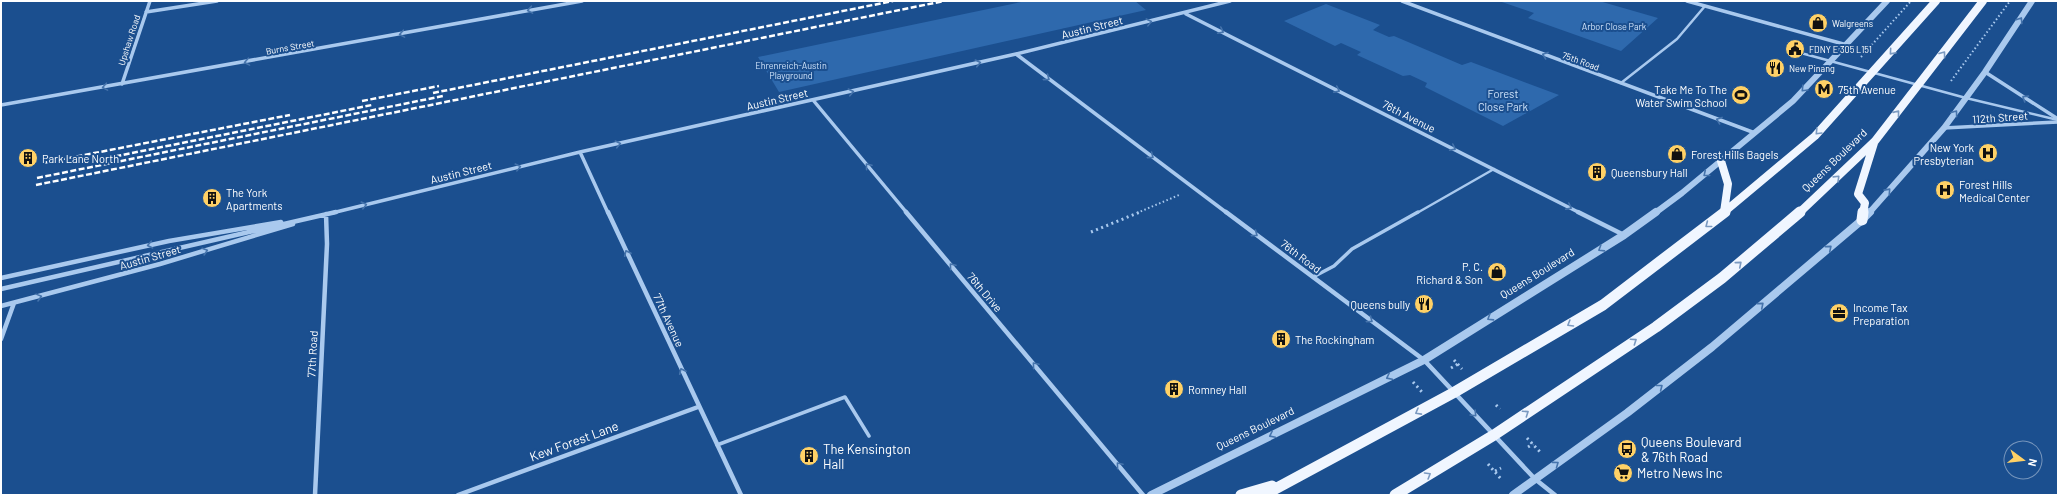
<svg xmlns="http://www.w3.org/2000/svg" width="2059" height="496" font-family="Barlow,sans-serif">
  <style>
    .green { fill: #2e69ad }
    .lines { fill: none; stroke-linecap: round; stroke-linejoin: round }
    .path-far1 { stroke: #a9c9ee; stroke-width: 2; stroke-dasharray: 1.5 2.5; stroke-linecap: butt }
    .path { stroke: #a9c9ee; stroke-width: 3; stroke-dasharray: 2 3.5; stroke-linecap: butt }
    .service-far1 { stroke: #a9c9ee; stroke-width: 2.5 }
    .service { stroke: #a9c9ee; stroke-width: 3.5 }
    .minor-far1 { stroke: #a9c9ee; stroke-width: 3.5 }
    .minor { stroke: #a9c9ee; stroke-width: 4.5 }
    .tertiary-far1 { stroke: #a9c9ee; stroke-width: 6 }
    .tertiary { stroke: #a9c9ee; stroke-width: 8 }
    .primary-far1 { stroke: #f0f6ff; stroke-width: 8 }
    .primary { stroke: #f0f6ff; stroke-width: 11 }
    .rail { stroke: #fff; stroke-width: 2.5; stroke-dasharray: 6 2.5; stroke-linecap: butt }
    .oneway { stroke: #4674ac }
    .oneway2 { stroke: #7b9ac1 }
    .labels { text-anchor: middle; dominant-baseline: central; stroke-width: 4; stroke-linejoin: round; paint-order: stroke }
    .far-poi-label { font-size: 9px; fill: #fff; stroke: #1b4f8f; text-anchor: start }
    .far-park-label { font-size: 9px; fill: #cfe3fa; stroke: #1b4f8f }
    .far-street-label { font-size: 9px; fill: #fff; stroke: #1b4f8f }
    .street-label { font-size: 11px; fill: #fff; stroke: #1b4f8f }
    .poi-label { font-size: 11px; fill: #fff; stroke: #1b4f8f; text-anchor: start }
    .park-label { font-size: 11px; fill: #cfe3fa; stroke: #1b4f8f }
    .near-street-label { font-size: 13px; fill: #fff; stroke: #1b4f8f }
    .near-poi-label { font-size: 13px; fill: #fff; stroke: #1b4f8f; text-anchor: start }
  </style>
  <rect width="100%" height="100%" fill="#1b4f8f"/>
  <!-- green -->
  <path class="green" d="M1026,1h109l11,9 -367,82 -21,-35z
    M1499,1h100l59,17 -37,33 -93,-33 6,-5z
    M1326,4l54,21 -7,5 16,7 5,-1 68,29 9,-3 88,33 -56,31 -78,-39 2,-4 -17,-8 -7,1 -46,-21 4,-3 -20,-9 -6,3 -51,-25z"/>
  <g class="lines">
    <!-- path-far1 -->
    <path class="path-far1" d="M1861,57l50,-56
      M1951,81l59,-80
      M1137,213l42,-18"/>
    <!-- path -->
    <path class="path" d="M1091,232l49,-20
      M1454,360l8,9
      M1451,368l7,-4
      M1413,382l9,10
      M1496,405l4,4
      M1527,438l15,16
      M1528,447l5,-3
      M1488,464l14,16
      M1495,471l6,-3"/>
    <!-- service-far1 -->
    <path class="service-far1" d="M1801,53l165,45 92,22
      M1621,83l56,-44 28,-33
      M1417,213l77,-44"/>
    <!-- service -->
    <path class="service" d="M1313,277l21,-11 18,-17 66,-37
      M717,445l128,-48 24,39"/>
    <!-- minor-far1 -->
    <path class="minor-far1" d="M1402,1l353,132
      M1687,1l160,44
      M146,12l71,-11
      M1186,14l394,199
      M1016,54l211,159
      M1985,72l73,47
      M122,84l28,-83
      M813,100l94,113
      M1,105l581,-104
      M1944,128l114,-6
      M580,152l28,61
      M332,213l248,-61 436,-98 214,-53"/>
    <!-- minor -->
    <path class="minor" d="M608,212l133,283
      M906,212l237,283
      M1226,212l198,148 111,119 20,16
      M1578,212l46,23
      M1,278l168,-37 112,-19
      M1,289l335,-77
      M1,306l159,-42 133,-40
      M1,339l13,-36
      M315,495l12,-251 -1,-30
      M458,495l240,-88"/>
    <!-- tertiary-far1 -->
    <path class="tertiary-far1" d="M1655,213l27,-20 111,-92 94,-100
      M1869,213l75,-85 41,-56 47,-71"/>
    <!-- tertiary -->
    <path class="tertiary" d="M1151,495l273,-135 200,-125 32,-23
      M1513,495l114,-82 85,-66 150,-127 8,-8"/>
    <!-- primary-far1 -->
    <path class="primary-far1" d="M1721,161l7,23 -4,28
      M1723,213l92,-77 121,-135
      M1799,213l76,-72 108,-140
      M1863,213l2,-10 -7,-9 16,-51"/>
    <!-- primary -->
    <path class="primary" d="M1862,220l1,-8
      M1241,495l31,-9
      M1264,495l189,-102 150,-88 122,-93
      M1395,495l99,-60 162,-108 66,-49 78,-66"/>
    <!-- rail -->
    <path class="rail" d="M433,93l460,-92
      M362,101l77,-15
      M107,158l265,-53
      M43,163l247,-48
      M37,178l406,-82
      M36,185l908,-184"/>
  </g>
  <!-- one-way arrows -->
  <defs><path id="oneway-chevron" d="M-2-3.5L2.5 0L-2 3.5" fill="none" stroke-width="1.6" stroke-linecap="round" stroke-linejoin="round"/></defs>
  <g class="oneway">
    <use href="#oneway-chevron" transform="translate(530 10) rotate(170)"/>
    <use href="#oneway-chevron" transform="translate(2020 20) rotate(-57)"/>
    <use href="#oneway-chevron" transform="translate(1149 22) rotate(-14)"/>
    <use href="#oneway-chevron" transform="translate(1221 31) rotate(27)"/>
    <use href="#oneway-chevron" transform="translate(402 34) rotate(170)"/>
    <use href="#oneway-chevron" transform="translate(1545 55) rotate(-160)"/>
    <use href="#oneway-chevron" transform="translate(247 62) rotate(170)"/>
    <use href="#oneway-chevron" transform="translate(978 63) rotate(-13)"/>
    <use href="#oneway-chevron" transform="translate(1047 78) rotate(37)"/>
    <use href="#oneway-chevron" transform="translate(105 87) rotate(170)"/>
    <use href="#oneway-chevron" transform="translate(1804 89) rotate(134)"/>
    <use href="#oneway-chevron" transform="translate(1337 90) rotate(27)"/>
    <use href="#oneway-chevron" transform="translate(851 92) rotate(-13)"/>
    <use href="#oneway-chevron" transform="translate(2025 98) rotate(-147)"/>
    <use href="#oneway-chevron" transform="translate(1955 113) rotate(-54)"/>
    <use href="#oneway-chevron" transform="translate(1719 120) rotate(-160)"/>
    <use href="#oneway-chevron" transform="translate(618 144) rotate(-13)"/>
    <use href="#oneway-chevron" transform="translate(1453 148) rotate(27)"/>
    <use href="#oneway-chevron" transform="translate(1151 156) rotate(37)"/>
    <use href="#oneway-chevron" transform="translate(868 166) rotate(-130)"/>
    <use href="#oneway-chevron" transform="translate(518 167) rotate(-14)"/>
    <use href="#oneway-chevron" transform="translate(1706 174) rotate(141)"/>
    <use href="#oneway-chevron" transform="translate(1888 191) rotate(-48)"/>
    <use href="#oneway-chevron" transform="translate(364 205) rotate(-14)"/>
    <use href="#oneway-chevron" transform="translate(1569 207) rotate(27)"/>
    <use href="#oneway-chevron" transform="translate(1255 234) rotate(37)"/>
    <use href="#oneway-chevron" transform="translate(150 245) rotate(168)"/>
    <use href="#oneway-chevron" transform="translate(1829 248) rotate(-40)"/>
    <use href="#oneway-chevron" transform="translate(1601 249) rotate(148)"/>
    <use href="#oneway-chevron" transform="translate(205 251) rotate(-17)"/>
    <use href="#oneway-chevron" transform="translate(627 253) rotate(-115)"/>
    <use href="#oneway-chevron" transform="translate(952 266) rotate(-130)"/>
    <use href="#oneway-chevron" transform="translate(39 297) rotate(-15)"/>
    <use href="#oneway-chevron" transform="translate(1761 305) rotate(-40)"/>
    <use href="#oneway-chevron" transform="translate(1490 318) rotate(148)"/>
    <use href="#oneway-chevron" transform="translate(1370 320) rotate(37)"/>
    <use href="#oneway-chevron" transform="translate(1035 365) rotate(-130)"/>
    <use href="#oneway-chevron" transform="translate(682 371) rotate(-115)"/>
    <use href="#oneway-chevron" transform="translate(1389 377) rotate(154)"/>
    <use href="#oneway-chevron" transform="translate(1660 387) rotate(-38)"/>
    <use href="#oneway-chevron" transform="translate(1474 414) rotate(46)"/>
    <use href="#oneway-chevron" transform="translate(1272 435) rotate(154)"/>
    <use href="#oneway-chevron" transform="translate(1556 464) rotate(-36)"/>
    <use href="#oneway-chevron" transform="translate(1119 465) rotate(-130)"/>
  </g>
  <g class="oneway2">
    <use href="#oneway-chevron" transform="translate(1892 52) rotate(131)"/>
    <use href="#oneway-chevron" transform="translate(1943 54) rotate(-53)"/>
    <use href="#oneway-chevron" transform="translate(1897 113) rotate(-51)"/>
    <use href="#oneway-chevron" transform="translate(1818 132) rotate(134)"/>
    <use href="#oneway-chevron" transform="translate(1837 178) rotate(-44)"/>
    <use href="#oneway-chevron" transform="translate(1708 225) rotate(142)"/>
    <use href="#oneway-chevron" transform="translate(1739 264) rotate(-40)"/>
    <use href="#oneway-chevron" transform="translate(1570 324) rotate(149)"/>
    <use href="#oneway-chevron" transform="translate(1634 341) rotate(-34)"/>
    <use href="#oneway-chevron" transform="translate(1418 412) rotate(151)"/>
    <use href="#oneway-chevron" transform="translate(1526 413) rotate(-34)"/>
    <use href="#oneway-chevron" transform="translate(1428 475) rotate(-31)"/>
  </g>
  <!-- icons -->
  <defs>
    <g id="shop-disc" transform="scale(1)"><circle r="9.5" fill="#ffd166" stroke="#1b4f8f"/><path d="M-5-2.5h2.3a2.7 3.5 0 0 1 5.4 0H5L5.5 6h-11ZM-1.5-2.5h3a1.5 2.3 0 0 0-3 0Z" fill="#111"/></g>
    <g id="civic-disc" transform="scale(1)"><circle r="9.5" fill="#ffd166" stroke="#1b4f8f"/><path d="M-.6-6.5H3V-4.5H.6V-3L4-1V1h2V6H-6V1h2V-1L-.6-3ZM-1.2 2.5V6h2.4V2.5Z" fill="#111"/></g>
    <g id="restaurant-disc" transform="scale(1)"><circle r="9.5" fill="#ffd166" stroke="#1b4f8f"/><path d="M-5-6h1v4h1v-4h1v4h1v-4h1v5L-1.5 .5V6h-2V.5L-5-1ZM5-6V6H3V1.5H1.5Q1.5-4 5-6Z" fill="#111"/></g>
    <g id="metro-disc" transform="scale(1)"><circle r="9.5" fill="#ffd166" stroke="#1b4f8f"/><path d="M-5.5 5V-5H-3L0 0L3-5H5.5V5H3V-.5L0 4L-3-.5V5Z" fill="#111"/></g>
    <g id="stadium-disc" transform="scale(1)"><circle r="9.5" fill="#ffd166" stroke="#1b4f8f"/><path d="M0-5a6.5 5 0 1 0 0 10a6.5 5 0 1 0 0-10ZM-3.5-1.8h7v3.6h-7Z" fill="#111"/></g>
    <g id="hospital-disc" transform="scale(1)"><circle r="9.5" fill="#ffd166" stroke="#1b4f8f"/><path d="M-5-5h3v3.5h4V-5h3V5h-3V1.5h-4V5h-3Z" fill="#111"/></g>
    <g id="building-disc" transform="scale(1)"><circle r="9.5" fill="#ffd166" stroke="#1b4f8f"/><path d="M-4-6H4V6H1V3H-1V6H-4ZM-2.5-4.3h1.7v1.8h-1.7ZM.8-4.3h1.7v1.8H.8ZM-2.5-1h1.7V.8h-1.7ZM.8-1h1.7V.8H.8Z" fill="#111"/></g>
    <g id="office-disc" transform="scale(1)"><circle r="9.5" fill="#ffd166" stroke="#1b4f8f"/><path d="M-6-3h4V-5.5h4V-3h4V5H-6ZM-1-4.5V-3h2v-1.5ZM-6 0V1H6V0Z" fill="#111"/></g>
    <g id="bus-disc" transform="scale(1)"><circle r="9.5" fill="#ffd166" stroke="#1b4f8f"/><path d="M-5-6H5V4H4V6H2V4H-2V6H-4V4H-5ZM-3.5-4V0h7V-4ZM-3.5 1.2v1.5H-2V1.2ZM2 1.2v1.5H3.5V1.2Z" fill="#111"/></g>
    <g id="supermarket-disc" transform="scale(1)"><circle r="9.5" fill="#ffd166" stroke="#1b4f8f"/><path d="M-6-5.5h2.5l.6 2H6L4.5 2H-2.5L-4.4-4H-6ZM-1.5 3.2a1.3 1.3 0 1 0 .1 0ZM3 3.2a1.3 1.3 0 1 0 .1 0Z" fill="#111"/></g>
  </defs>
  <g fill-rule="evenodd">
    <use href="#shop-disc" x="1818" y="23"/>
    <use href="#civic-disc" x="1795" y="49"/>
    <use href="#restaurant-disc" x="1775" y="68"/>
    <use href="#metro-disc" x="1824" y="89"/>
    <use href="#stadium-disc" x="1741" y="95"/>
    <use href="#hospital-disc" x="1988" y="153"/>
    <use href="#shop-disc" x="1677" y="154"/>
    <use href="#building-disc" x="28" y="158"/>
    <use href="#building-disc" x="1597" y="172"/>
    <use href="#hospital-disc" x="1945" y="190"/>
    <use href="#building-disc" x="212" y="198"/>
    <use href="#shop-disc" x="1497" y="272"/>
    <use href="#restaurant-disc" x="1424" y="304"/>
    <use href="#office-disc" x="1839" y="313"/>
    <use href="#building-disc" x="1281" y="339"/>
    <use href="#building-disc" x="1174" y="389"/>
    <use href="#bus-disc" x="1627" y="449"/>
    <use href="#building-disc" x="809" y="456"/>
    <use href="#supermarket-disc" x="1623" y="473"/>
  </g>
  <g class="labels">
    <!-- far-poi labels -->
    <g class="far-poi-label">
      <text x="1832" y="23">Walgreens</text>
      <text x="1809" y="49">FDNY E 305 L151</text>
      <text x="1789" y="68">New Pinang</text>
    </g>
    <!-- far-park labels -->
    <g class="far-park-label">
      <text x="1614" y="26">Arbor Close Park</text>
      <text x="791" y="65">Ehrenreich-Austin<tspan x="791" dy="10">Playground</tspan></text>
    </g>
    <!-- far-street labels -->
    <g class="far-street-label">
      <text transform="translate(129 40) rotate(-72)">Upshaw Road</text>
      <text transform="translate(290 47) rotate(-10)">Burns Street</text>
      <text transform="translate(1581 61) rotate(20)">75th Road</text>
    </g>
    <!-- street labels -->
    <g class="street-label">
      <text transform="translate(1092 27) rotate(-14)">Austin Street</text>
      <text transform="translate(777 99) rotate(-13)">Austin Street</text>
      <text transform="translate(1409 116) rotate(27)">76th Avenue</text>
      <text transform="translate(2000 117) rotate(-4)">112th Street</text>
      <text transform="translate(1834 160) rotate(-44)">Queens Boulevard</text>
      <text transform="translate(461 172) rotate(-14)">Austin Street</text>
      <text transform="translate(1301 256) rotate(37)">76th Road</text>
      <text transform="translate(150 257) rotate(-16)">Austin Street</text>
      <text transform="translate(1537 273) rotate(-32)">Queens Boulevard</text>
      <text transform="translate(985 292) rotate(50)">76th Drive</text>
      <text transform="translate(669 320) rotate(65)">77th Avenue</text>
      <text transform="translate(312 354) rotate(-87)">77th Road</text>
      <text transform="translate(1255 428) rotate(-26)">Queens Boulevard</text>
    </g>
    <!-- poi labels -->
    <g class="poi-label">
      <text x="1727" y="89" text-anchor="end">Take Me To The<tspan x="1727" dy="13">Water Swim School</tspan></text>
      <text x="1838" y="89">75th Avenue</text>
      <text x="1974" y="147" text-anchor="end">New York<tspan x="1974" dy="13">Presbyterian</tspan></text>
      <text x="1691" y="154">Forest Hills Bagels</text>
      <text x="42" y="158">Park Lane North</text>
      <text x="1611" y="172">Queensbury Hall</text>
      <text x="1959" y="184">Forest Hills<tspan x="1959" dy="13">Medical Center</tspan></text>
      <text x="226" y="192">The York<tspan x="226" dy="13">Apartments</tspan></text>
      <text x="1483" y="266" text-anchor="end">P. C.<tspan x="1483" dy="13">Richard &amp; Son</tspan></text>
      <text x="1410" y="304" text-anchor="end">Queens bully</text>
      <text x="1853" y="307">Income Tax<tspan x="1853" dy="13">Preparation</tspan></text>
      <text x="1295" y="339">The Rockingham</text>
      <text x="1188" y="389">Romney Hall</text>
    </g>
    <!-- park labels -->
    <g class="park-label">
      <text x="1503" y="93">Forest<tspan x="1503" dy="13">Close Park</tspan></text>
    </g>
    <!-- near-street labels -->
    <g class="near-street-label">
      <text transform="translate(574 441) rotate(-20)">Kew Forest Lane</text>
    </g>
    <!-- near-poi labels -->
    <g class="near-poi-label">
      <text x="1641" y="442">Queens Boulevard<tspan x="1641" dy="15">&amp; 76th Road</tspan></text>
      <text x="823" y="449">The Kensington<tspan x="823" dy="15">Hall</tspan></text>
      <text x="1637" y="473">Metro News Inc</text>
    </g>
  </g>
  <!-- border -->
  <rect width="2059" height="496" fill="none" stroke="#ffffff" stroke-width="4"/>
  <!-- north arrow -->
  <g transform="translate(2023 460) rotate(105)"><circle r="19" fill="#1b4f8f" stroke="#7695bc"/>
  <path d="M0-3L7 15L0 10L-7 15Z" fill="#ffd166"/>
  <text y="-6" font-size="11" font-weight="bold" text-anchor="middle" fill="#ffffff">N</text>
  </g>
</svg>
